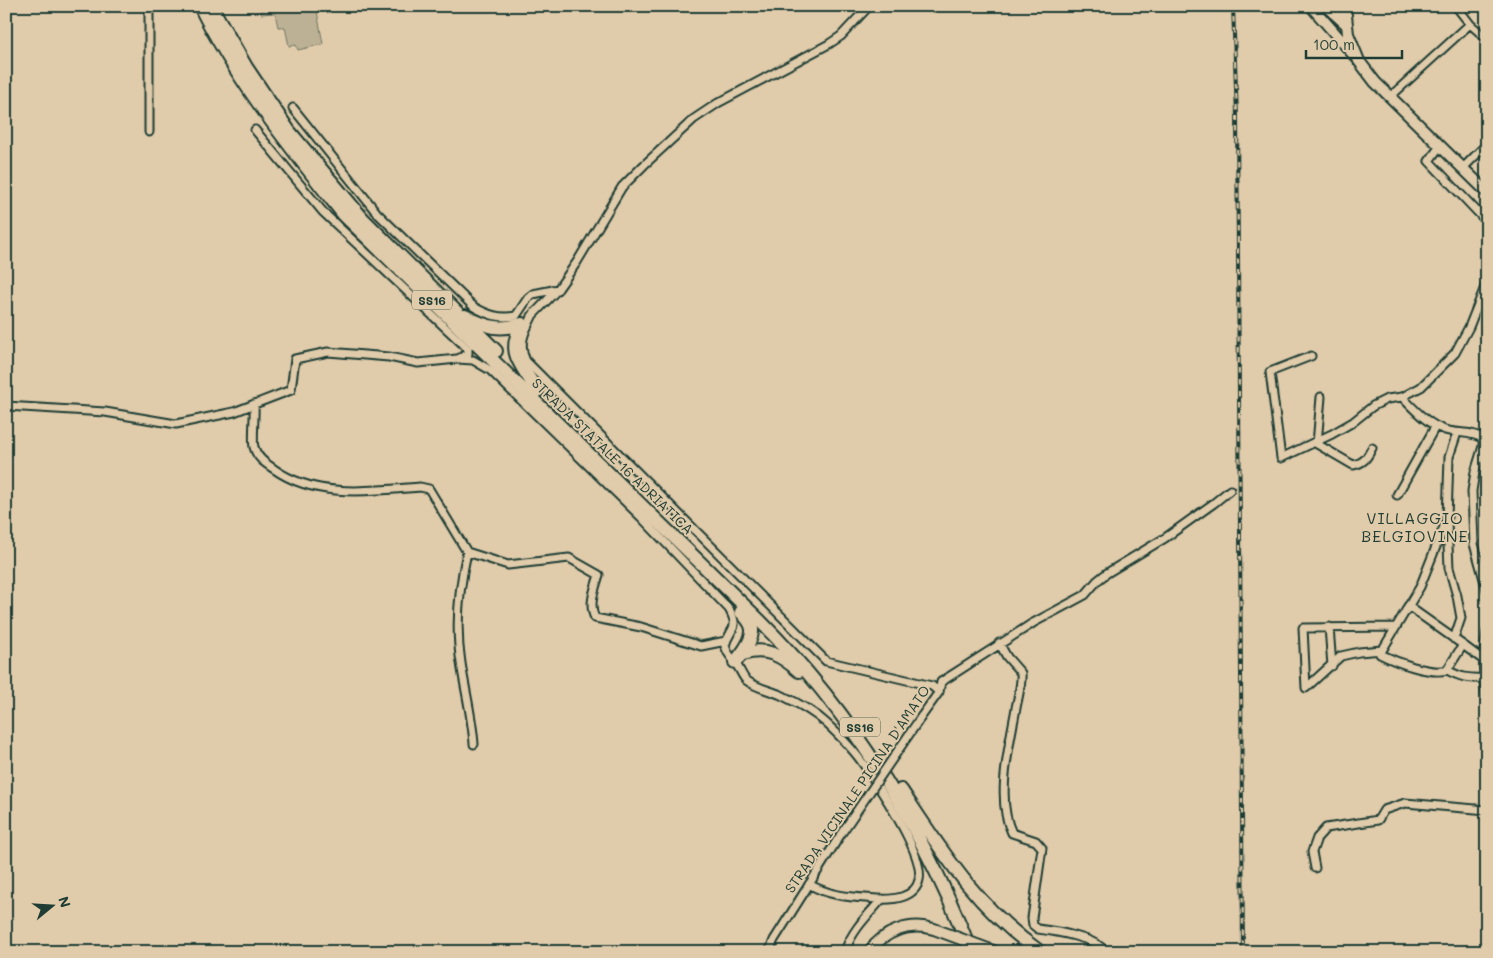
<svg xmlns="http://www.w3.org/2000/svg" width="1493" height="958" font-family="Mali,sans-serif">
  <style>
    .green { fill: #bdb195; stroke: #6e7764 }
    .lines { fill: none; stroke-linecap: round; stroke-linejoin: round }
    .street-casing { stroke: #1f3d34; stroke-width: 11 }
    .secondary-casing { stroke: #1f3d34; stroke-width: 14 }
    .highway-casing { stroke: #1f3d34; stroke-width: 16 }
    .street { stroke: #e0cbaa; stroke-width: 7 }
    .secondary { stroke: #e0cbaa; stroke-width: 10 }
    .highway { stroke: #e0cbaa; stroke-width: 12 }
    .rail-casing { stroke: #1f3d34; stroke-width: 4 }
    .rail { stroke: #e0cbaa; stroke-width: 2; stroke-dasharray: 5.5; stroke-linecap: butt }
    .street-bridge-casing { stroke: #1f3d34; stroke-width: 11; stroke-linecap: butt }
    .secondary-bridge-casing { stroke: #1f3d34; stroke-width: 14; stroke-linecap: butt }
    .street-bridge { stroke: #e0cbaa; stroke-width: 7 }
    .secondary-bridge { stroke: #e0cbaa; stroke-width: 10 }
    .labels { text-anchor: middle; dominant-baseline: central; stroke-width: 4; stroke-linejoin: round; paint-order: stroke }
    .shield { fill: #e0cbaa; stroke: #596857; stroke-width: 1 }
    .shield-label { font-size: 12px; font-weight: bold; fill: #1f3d34 }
    .street-label { font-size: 14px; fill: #1f3d34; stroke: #e0cbaa }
    .quarter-label { font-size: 16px; letter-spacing: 1px; fill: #1f3d34; stroke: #e0cbaa }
  </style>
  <rect width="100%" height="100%" fill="#e0cbaa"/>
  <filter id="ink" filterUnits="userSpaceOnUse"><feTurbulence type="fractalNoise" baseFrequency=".02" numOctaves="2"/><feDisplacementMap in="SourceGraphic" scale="10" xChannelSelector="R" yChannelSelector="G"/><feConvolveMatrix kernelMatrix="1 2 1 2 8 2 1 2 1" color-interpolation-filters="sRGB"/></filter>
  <g filter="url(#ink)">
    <!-- green -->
    <path class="green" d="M261,6h55l7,38 -25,6 -2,-5 -7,1 -4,-19h-7l-3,-14 -14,1z"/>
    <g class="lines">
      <!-- street casing -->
      <g class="street-casing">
        <path id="street" d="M149,6v126
          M1456,6l14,18 17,15
          M1391,96l79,-72
          M293,108l84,105 97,94c14,8 25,12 42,9l12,-18 5,-4 25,-5
          M255,130l68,82 145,137v5l-10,5
          M1440,146l-11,15 58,61
          M1463,168l24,-24
          M534,313c-8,16 -17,30 -8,48l300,300 106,25 7,6
          M532,316l26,-27 19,-27 45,-75 22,-22 50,-46 24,-16 111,-59 12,-8 28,-30
          M1311,356l-41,16 11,86 51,-24 21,-12 20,-16 14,-7 15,-2 19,-10 34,-34 14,-26 18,-45
          M1321,397l-4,47 36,21c11,-2 14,-7 19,-17
          M1402,397c12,12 26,28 43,33 12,4 28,1 38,9v7l-8,26 -3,19 2,53 13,46
          M254,404c1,10 -2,36 0,43 3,11 11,16 20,22 42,30 97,22 146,18l9,2 38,63 41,13 61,-7 30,17c-4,13 -11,30 -4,43l46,9 60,19 25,-5
          M6,406l99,6 71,12 58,-12 57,-22 4,-31 33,-7 61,5 29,6 39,-4 16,1 17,10 151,147 88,92c12,21 0,19 -4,37 3,10 7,11 11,18 4,5 6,12 10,16 10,8 23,10 35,15 15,7 33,17 45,28 14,13 28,27 38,42 15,22 61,90 55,115 -4,18 -26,20 -41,19 -24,-2 -48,-2 -69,-15
          M1397,495l38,-68
          M1447,522l2,46 8,28 4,22 -7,21
          M467,552c-8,36 -12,74 -6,111 4,27 11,53 13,81
          M1408,606l55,39 -16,25c-17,5 -51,-8 -67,-16l25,-42 15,-25 27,-68 2,-62 8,-24
          M1329,627l3,39
          M1487,632c-5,24 -5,45 0,69
          M999,643l8,14 14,16c1,11 -3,24 -5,35 -6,35 -21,91 -4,125l24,8 6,7 -10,70 1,7 5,4c16,2 60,9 67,23
          M1463,645l19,14
          M1382,650l-23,2 -18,4 -35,32 -3,-60 93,-1
          M1447,670c13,7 22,9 36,8
          M921,717l18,-25 2,-10 92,-59 52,-28 12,-14 10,-8 58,-35 49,-35 16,-13
          M1315,868l-3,-16 5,-14 9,-10 52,-8 6,-10 21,-7 82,7
          M769,952l5,-12 67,-106
          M845,952c6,-21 23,-37 37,-53"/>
      </g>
      <!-- secondary casing -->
      <g class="secondary-casing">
        <path id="secondary" d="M1311,6l42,48
          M1326,6l20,18
          M1345,6l3,28 11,27 16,21 112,110
          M869,952c15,-21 40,-30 65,-23"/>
      </g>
      <!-- highway casing -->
      <g class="highway-casing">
        <path id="highway" d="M200,6c38,77 91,142 144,209l416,406c94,94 163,208 211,331
          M211,6l35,61 43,64 74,88 133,132
          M465,316c22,11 34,15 57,8
          M522,324c-17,31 1,41 15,67
          M743,654c23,-8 39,2 56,17
          M735,662c7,-8 18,-22 17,-33 -1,-7 -6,-12 -11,-17
          M901,790c42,63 75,117 139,162"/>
      </g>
      <!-- street -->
      <use href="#street" class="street"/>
      <!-- secondary -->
      <use href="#secondary" class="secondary"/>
      <!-- highway -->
      <use href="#highway" class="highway"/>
      <!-- rail casing -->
      <g class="rail-casing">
        <path id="rail" d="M1233,6l4,110 6,836"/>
      </g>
      <!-- rail -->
      <use href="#rail" class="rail"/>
      <!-- street-bridge casing -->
      <g class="street-bridge-casing">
        <path id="street-bridge" d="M841,834l80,-117"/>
      </g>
      <!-- secondary-bridge casing -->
      <g class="secondary-bridge-casing">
        <path id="secondary-bridge" d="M934,929l62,23"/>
      </g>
      <!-- street-bridge -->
      <use href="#street-bridge" class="street-bridge"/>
      <!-- secondary-bridge -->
      <use href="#secondary-bridge" class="secondary-bridge"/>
    </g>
  </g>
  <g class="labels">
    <!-- shield labels -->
    <g class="shield">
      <rect x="412" y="290.5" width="40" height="19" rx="4"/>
      <rect x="840" y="717.5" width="40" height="19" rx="4"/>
    </g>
    <g class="shield-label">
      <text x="432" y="300">SS16</text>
      <text x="860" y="727">SS16</text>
    </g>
    <!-- street labels -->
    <g class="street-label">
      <text transform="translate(613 456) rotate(44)">STRADA STATALE 16 ADRIATICA</text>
      <text transform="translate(857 789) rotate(-56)">STRADA VICINALE PICINA D'AMATO</text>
    </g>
    <!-- quarter labels -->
    <g class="quarter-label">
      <text x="1415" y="517">VILLAGGIO<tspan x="1415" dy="18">BELGIOVINE</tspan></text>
    </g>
  </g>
  <!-- margin -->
  <rect width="1493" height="958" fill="none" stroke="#e0cbaa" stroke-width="25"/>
  <rect x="12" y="12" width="1468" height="933" fill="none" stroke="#1f3d34" stroke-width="2" filter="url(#ink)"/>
  <!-- north arrow -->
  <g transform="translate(52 906) rotate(72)" stroke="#e0cbaa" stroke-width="4" paint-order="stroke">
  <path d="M0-4L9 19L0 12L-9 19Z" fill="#1f3d34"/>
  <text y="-8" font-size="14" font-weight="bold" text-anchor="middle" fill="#1f3d34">N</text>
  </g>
  <!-- scale -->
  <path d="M1306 50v8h96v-8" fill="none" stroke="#1f3d34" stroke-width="2.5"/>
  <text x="1313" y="50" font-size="15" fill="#1f3d34" stroke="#e0cbaa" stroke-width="4" paint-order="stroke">100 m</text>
</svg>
